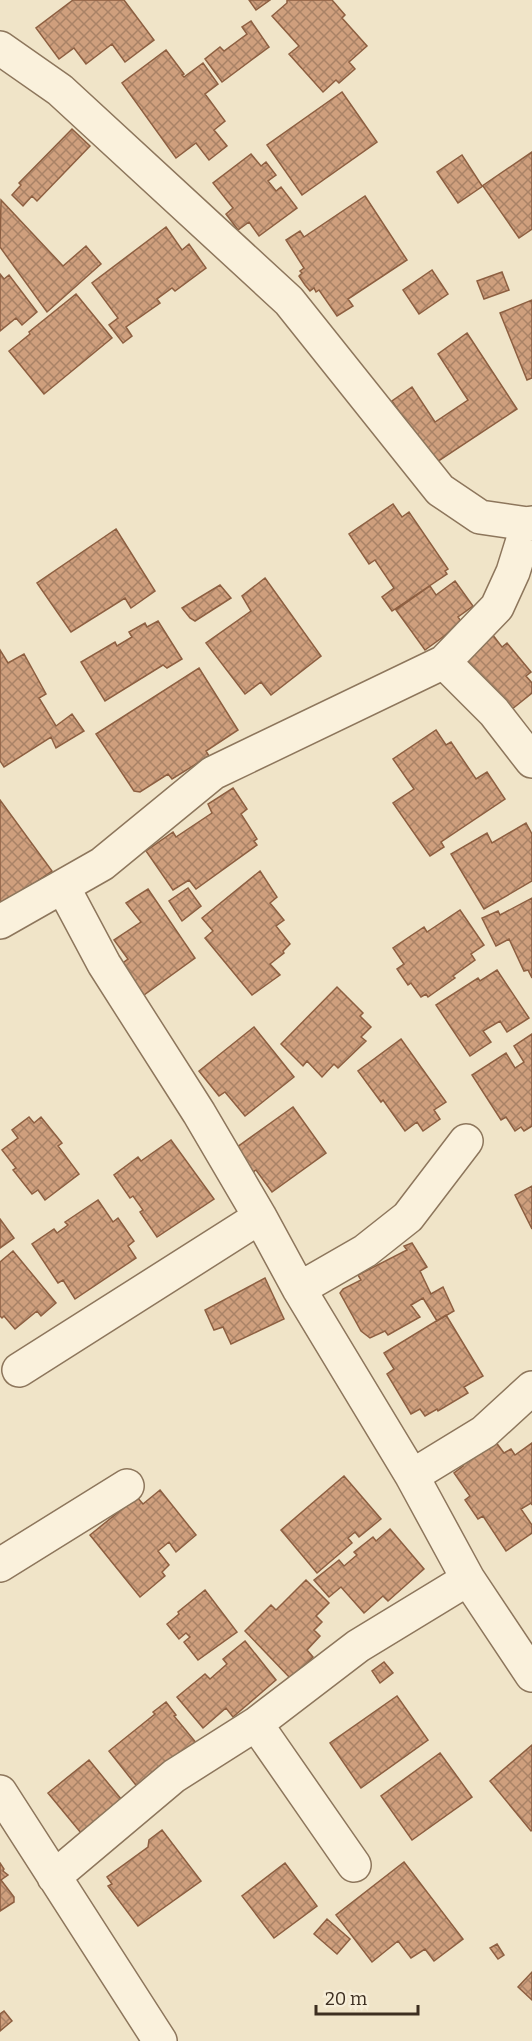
<svg xmlns="http://www.w3.org/2000/svg" width="532" height="2041" font-family="Bitter,serif">
  <style>
    .building { fill: url(#building-cross-hatch); stroke: #8d5f41; stroke-width: 1.5 }
    .lines { fill: none; stroke-linecap: round; stroke-linejoin: round }
    .minor-casing { stroke: #8d765c; stroke-width: 36 }
    .minor { stroke: #faf1dc; stroke-width: 33 }
  </style>
  <defs>
    <pattern id="building-cross-hatch" width="8" height="8" patternUnits="userSpaceOnUse" patternTransform="scale(1.5)"><rect width="8" height="8" fill="#cf9f7d"/><path d="M0 0l8 8M0 8l8-8" fill="none" stroke="#a98266"/></pattern>
  </defs>
  <rect width="100%" height="100%" fill="#f0e4c8"/>
  <!-- building -->
  <path class="building" d="M73,0h51l30,40 -29,22 -13,-18 -26,20 -12,-16 -15,11 -23,-31z
    M249,0h21l-14,10z
    M287,0h45l13,15 -3,3 25,28 -18,16 6,7 -16,14 -3,-3 -13,12 -34,-38 10,-8 -27,-30 15,-13z
    M251,21l18,26 -47,35 -17,-23 15,-12 4,4 23,-17 -5,-7z
    M166,50l18,24 -2,1 2,2 19,-14 15,21 -13,10 20,27 -11,9 13,16 -18,14 -13,-17 -20,15 -54,-75z
    M342,92l35,50 -75,53 -35,-50z
    M72,129l18,17 -53,55 -5,-5 -9,10 -11,-11 9,-10 -2,-2z
    M532,152v77l-13,9 -36,-52 -25,17 -21,-31 25,-17 20,31z
    M251,154l10,12 5,-4 10,13 -8,6 8,10 5,-4 16,21 -38,28 -10,-14 -11,8 -12,-16 7,-6 -20,-25z
    M365,196l42,64 -59,39 5,7 -16,10 -18,-26 -3,2 -2,-4 -4,3 -5,-6 -6,-9 3,-3 -2,-2 4,-3 -18,-28 14,-9 4,6z
    M1,200l62,66 23,-20 15,18 -54,48 -47,-65z
    M166,227l16,23 7,-6 17,24 -31,23 -3,-3 -15,11 3,4 -34,24 6,9 -9,7 -14,-18 9,-7 -26,-35z
    M432,270l16,24 -29,20 -16,-24z
    M502,272l7,18 -25,9 -7,-18z
    M0,274l4,5 5,-4 28,37 -15,13 -6,-7 -16,13z
    M76,294l36,44 -68,56 -35,-43 21,-17 -1,-2z
    M532,300v78l-5,2 -27,-67z
    M467,333l50,76 -83,55 -42,-63 20,-14 23,35 33,-22 -30,-46z
    M393,504l9,13 7,-5 39,57 -3,2 2,3 -55,37 -10,-14 12,-9 -19,-28 -6,4 -20,-30z
    M116,529l39,62 -24,17 -6,-10 -54,34 -34,-49z
    M265,578l56,78 -50,39 -10,-13 -16,12 -39,-51 45,-32 -9,-15z
    M455,581l18,25 -15,11 4,6 -37,27 -29,-40 34,-24 6,9z
    M220,585l11,13 -36,23 -5,-3 -8,-10z
    M158,621l24,38 -15,9 -4,-3 -58,36 -24,-39 34,-20 2,4 15,-9 -3,-5 16,-9 2,4z
    M492,634l10,13 5,-4 24,29 -5,4 6,7v10l-31,25 -45,-55z
    M0,650l8,13 16,-9 22,40 -7,4 17,28 16,-12 12,17 -28,17 -5,-11 -47,30 -4,-6z
    M199,668l39,62 -32,21 3,5 -37,23 -4,-5 -28,18 -6,-1 -38,-57z
    M436,730l10,15 5,-3 25,37 11,-7 18,27 -64,43 3,5 -14,9 -37,-53 21,-14 -21,-30z
    M233,788l14,21 -6,5 16,25 -3,2 3,4 -61,44 -7,-9 -16,10 -27,-39 27,-19 3,5 36,-24 -4,-9z
    M0,800l52,71 -52,36z
    M526,823l6,11v47l-48,28 -33,-55 36,-21 5,10z
    M260,871l17,26 -7,6 14,17 -8,6 14,18 -7,7 1,2 -14,11 10,11 -28,20 -47,-57 8,-7 -11,-13z
    M188,888l13,18 -19,15 -13,-20z
    M148,889l47,69 -51,37 -24,-30 8,-6 -14,-19 27,-18 -15,-19z
    M532,898v80l-4,-8 -4,1 -15,-32 -13,7 -14,-28 16,-7 2,4z
    M460,910l24,35 -13,9 4,6 -22,16 2,2 -27,19 -2,-3 -5,3 -10,-14 -3,2 -11,-16 7,-5 -11,-16 31,-21 3,5z
    M497,970l32,48 -22,14 -7,-11 -17,10 8,11 -21,14 -34,-51 42,-27 2,3z
    M337,987l26,26 -3,3 11,11 -10,10 5,4 -28,27 -4,-4 -12,13 -15,-16 -4,5 -22,-22z
    M254,1027l40,50 -49,39 -20,-24 -6,4 -20,-25z
    M532,1034v92l-8,5 -3,-4 -6,4 -9,-14 -5,3 -29,-45 34,-22 9,15 9,-6 -10,-16z
    M401,1039l45,63 -12,8 6,9 -17,12 -6,-9 -12,9 -22,-31 -2,2 -23,-31z
    M293,1107l33,46 -54,39 -16,-22 -6,4 -17,-24z
    M29,1117l5,6 7,-6 21,26 -4,3 21,28 -34,26 -7,-10 -6,4 -19,-24 3,-2 -14,-18 16,-12 -6,-8z
    M171,1140l43,59 -57,38 -17,-25 3,-2 -10,-14 -3,2 -16,-23 24,-18 3,4z
    M532,1186v43l-17,-34z
    M98,1200l15,22 5,-4 16,23 -6,5 8,12 -61,41 -12,-19 -5,3 -26,-39 22,-15 3,4 11,-8 -3,-3z
    M0,1219l14,19 -14,10z
    M412,1243l15,24 -7,4 11,23 12,-7 11,24 -17,10 -14,-23 -12,7 9,12 -32,18 -3,-4 -15,7 -9,-7 -21,-38 3,-4 18,-9 -3,-5 49,-25 -3,-4z
    M13,1251l43,52 -15,13 -4,-5 -22,18 -11,-13 -2,2 -2,-2v-54z
    M265,1278l19,41 -53,25 -8,-17 -9,3 -9,-20z
    M446,1315l37,61 -19,11 4,6 -30,18 -1,-2 -12,7 -5,-7 -9,5 -24,-40 7,-5 -10,-16z
    M495,1441l9,12 7,-4 4,6 17,-12v62l-1,-2 -10,6 11,16v8l-26,18 -23,-35 -5,3 -13,-19 5,-4 -16,-23 9,-7 -2,-2z
    M344,1476l37,43 -22,18 -4,-5 -7,6 4,5 -35,30 -36,-43z
    M160,1490l36,45 -20,17 -7,-10 -11,9 11,14 -7,7 3,4 -25,21 -50,-62 47,-38 6,7z
    M390,1529l34,40 -36,32 -5,-5 -19,17 -23,-26 -12,10 -15,-17 25,-20 5,6 13,-11 -3,-3 19,-15 3,4z
    M306,1580l23,23 -13,13 6,6 -8,8 6,6 -13,14 6,7 -22,22 -46,-48 26,-26 5,5z
    M205,1590l32,42 -39,28 -14,-18 6,-5 -4,-4 -7,6 -12,-15 12,-10 -1,-2z
    M245,1641l31,39 -43,37 -7,-9 -23,20 -26,-31 28,-23 5,5 17,-15 -4,-5z
    M384,1662l9,11 -13,10 -8,-12z
    M397,1696l31,44 -67,48 -31,-45z
    M166,1702l10,13 -2,1 24,29 -59,44 -30,-38 46,-37 -2,-2z
    M532,1745v85l-1,1 -41,-50z
    M440,1753l32,44 -60,43 -31,-44z
    M89,1760l37,45 -40,34 -38,-46z
    M162,1830l39,51 -63,45 -30,-40 4,-2 -5,-7 41,-30 1,-7z
    M404,1862l59,77 -29,22 -9,-12 -14,9 -13,-17 -26,21 -36,-47z
    M0,1863l4,6 -1,2 5,4 -7,5 13,17v5l-14,9z
    M285,1863l32,43 -43,32 -32,-42z
    M327,1919l23,20 -13,15 -23,-20z
    M497,1944l7,11 -6,4 -8,-11z
    M532,1972v28l-14,-13z
    M4,2011l8,10 -12,10v-17z"/>
  <g class="lines">
    <!-- minor casing -->
    <g class="minor-casing">
      <path id="minor" d="M0,48l60,42 229,211 151,189 40,27 48,7 4,-1
        M444,662l53,-55 16,-35 15,-48
        M63,887l41,77 95,149 61,104 39,72 113,187 56,103 64,96
        M0,922l102,-58 111,-91 231,-111 50,50 38,49
        M299,1289l66,-38 43,-34 58,-76
        M19,1370l241,-153
        M412,1476l72,-44 48,-44
        M0,1565l127,-79
        M256,1724l98,141
        M0,1792l160,249
        M54,1877l120,-101 82,-52 102,-78 110,-67"/>
    </g>
    <!-- minor -->
    <use href="#minor" class="minor"/>
  </g>
  <!-- scale -->
  <path d="M316 2005v9h102v-9" fill="none" stroke="#3d2e20" stroke-width="3"/>
  <text x="325" y="2005" font-size="18" fill="#3d2e20" stroke="#f7eed8" stroke-width="4.5" paint-order="stroke">20 m</text>
</svg>
